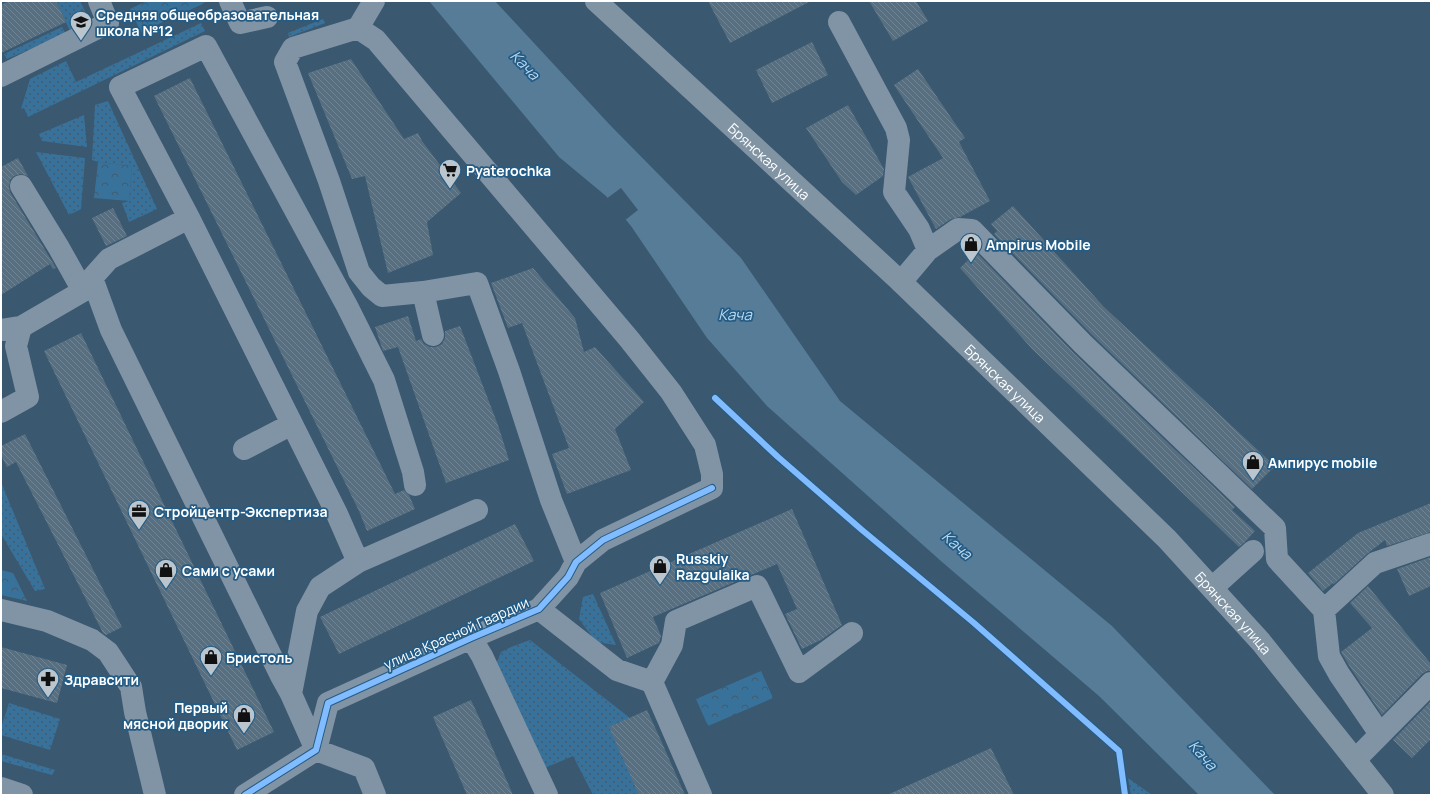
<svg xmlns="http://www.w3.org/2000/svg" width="1432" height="796" font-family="Manrope,sans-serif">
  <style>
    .grass { fill: url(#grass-dots) }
    .park { fill: url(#park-crowns) }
    .water { fill: #567c98 }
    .pier { fill: #3a586f }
    .building { fill: url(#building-back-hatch) }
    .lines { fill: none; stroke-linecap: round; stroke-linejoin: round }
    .minor { stroke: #8194a5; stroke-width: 22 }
    .highway { stroke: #8194a4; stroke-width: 22 }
    .cycleway-casing { stroke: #245c85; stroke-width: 8 }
    .cycleway { stroke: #80bcff; stroke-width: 6 }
    .labels { text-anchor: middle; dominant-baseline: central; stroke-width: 3.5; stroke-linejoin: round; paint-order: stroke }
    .poi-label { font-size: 14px; font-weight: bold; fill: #fff; stroke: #245c85; text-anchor: start }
    .street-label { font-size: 14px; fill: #fff; stroke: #245c85 }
    .water-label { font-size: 15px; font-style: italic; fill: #badaf0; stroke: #245c85 }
  </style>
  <defs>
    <pattern id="grass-dots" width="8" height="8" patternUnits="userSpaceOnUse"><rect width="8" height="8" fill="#38729b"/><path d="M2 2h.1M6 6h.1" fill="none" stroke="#445b6c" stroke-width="1.8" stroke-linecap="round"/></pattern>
    <pattern id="park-crowns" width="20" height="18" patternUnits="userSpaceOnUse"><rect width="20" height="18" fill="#38729b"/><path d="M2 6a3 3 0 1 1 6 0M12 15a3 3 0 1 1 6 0" fill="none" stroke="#445b6c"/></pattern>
    <pattern id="building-back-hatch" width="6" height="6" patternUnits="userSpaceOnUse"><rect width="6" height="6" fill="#576f81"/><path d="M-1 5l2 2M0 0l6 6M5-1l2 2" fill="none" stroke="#708594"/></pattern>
  </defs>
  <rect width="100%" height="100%" fill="#3a586f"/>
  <!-- grass -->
  <path class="grass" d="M56,1h24l10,21 -20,9z
    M323,19l2,4 -36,14 -1,-4z
    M201,23l4,8 -177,86 -4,-9 -3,1 9,-30 36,-18 10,21z
    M62,27l4,7 -59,25 -3,-5z
    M108,101l49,108 -28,13 -7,-19 7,-2 3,-35 -34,-4 -6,-2 3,-55z
    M84,115l3,32 -45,-6 -3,-7z
    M36,152l49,6 -4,51 -12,6z
    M1,482l44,107 -10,2 -34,-57z
    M593,594l23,51 -20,-3 -17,-23 4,-22z
    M530,640l100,78 9,77h-46l-20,-39 -28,12 -49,-104 5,-12 10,-5z
    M9,703l51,16 -10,31 -49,-15v-7z
    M1,754l54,16 -3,5 -51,-14z
    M1128,778l24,17h-21z"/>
  <!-- park -->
  <path class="park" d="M147,1h57l1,2 -64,29 -11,-23z
    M98,162l34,4 -3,35 -35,-3z
    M1,570l12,3 14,28 -26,-6z
    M761,671l12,27 -65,28 -12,-27z"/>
  <!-- water -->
  <path class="water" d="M429,1h66l115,124 131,133 99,143 272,225 163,169h-76l-100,-99 -157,-134 -175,-156 -60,-68 -76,-112 -25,-30 -47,-39z"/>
  <!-- pier -->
  <path class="pier" d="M621,188l17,22 -14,11 -18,-22z"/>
  <!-- building -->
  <path class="building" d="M9,1h47l10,21 -65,31v-48z
    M708,1h103l-81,42z
    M869,1h47l12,20 -35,20z
    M812,42l16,33 -56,28 -16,-33z
    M351,59l53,80 14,-6 4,8 39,52 -34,29 6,33 -45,18 -23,-97 -13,3 -44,-106z
    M918,69l47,69 -6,4 31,59 -30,16 -9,2 -15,10 -28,-52 35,-19 -49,-73z
    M190,78l205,416 9,-4 5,5 6,14 -48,22 -8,-20 -205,-415z
    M848,105l36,64 -1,7 -27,19 -14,-13 -36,-54z
    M18,158l10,18 -7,-2 -7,2 -4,4 -1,7 1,5 46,76 -3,1 -3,-5 -49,31v-128z
    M1013,206l91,101 171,159 -23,23 -160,-154 -98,-101 3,-3 -6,-7z
    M113,208l14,28 -21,10 -14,-28z
    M976,252l98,101 161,154 -3,3 23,21 -11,12 -5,4 -207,-198 -72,-81z
    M533,268l42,50 9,34 11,-5 49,55 -29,27 16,41 -64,24 -15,-40 17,-6 -47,-125 -14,5 -17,-45z
    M408,316l8,25 5,-2 3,5 6,3h6l6,-3 3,-6v-7l15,-5 38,99 11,35 -63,23 -48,-136 -15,4 -8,-24z
    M81,333l193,399 -37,18 -193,-399z
    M25,434l97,193 -16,8 -3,-2 -87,-171 -9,5 -6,-12v-9z
    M1431,503v29l-44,14 -2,-6 -18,14 -33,30 -1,-1 -10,8 -15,-18 50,-40z
    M792,509l50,116 -21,15 -19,9 -17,-35 12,-5 -20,-45 -124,53 8,19 -2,7 -32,15 -27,-65z
    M515,524l19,37 -195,93 -19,-37z
    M1431,557v29l-22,10 -12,-27z
    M1368,586l63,78v7h-4l-5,3 -40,41 -32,-48 -9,-15 31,-24 -22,-25z
    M1,647l66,18 -10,38 -56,-15z
    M471,700l8,17 34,78h-46l-34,-78z
    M1431,701v38l-19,19 -19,-18z
    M647,710l12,26 26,59h-46l-30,-68z
    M991,748l23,47h-127z"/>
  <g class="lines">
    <!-- minor -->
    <path class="minor" d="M230,1l10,22 27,-6
      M839,22l57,106 3,12 -5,52 25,37 9,21
      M358,28l16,-27
      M1,76l107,-53 -9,-22
      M21,186l38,62 24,43
      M92,278l19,52 170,346 10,18 25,56 48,18 11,27
      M901,282l27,-32 30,-21 14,1 111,114 192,184 2,31 47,51 5,46 10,18 41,60
      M423,292l10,43
      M1,330l20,-3 62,-36 9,-13 17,-19 80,-41
      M1,412l27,-15 -12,-51 5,-19
      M244,449l48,-25
      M358,562l-21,-48 -148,-296 -69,-131 86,-41 141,260 37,74 29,92 2,13
      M1212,588l41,-37
      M539,609l78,61 35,12 49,113
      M1,610l46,11 45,19 16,12 23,35 4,25 20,83
      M1324,610l51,-47 56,-19
      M471,638l11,18 65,139
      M652,682l20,-37 4,-24 81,-35 42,86 53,-39
      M291,694l16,-83 13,-24 38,-25 119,-52
      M1355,760l76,-77
      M1,788l21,7
      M245,795l71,-45 12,-47 143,-65 68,-29 29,-32 8,-15 27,-22 109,-52v-14l-7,-29 -34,-53 -42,-53 -253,-299 -18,-12 -65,20 -8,14 44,119 30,91 12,15 11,9 41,-4 54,-9 32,88 42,129 25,62"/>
    <!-- highway -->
    <path class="highway" id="s1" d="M596,1l305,281 266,257 94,103 122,153"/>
    <!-- cycleway casing -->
    <g class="cycleway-casing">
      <path id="cycleway" d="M715,398l63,59 84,73 112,93 145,128 6,44
        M245,795l71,-45 12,-47 143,-65 68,-29 29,-32 8,-15 27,-22 109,-52"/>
    </g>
    <!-- cycleway -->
    <use href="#cycleway" class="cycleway"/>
  </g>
  <!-- icons -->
  <defs>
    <g id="school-pin" transform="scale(1.15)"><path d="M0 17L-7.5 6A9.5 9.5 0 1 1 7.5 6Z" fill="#bac5cd" stroke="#245c85"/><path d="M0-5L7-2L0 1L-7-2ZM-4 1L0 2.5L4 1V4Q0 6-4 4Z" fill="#111"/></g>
    <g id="supermarket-pin" transform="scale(1.15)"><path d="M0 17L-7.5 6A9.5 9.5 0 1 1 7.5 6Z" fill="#bac5cd" stroke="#245c85"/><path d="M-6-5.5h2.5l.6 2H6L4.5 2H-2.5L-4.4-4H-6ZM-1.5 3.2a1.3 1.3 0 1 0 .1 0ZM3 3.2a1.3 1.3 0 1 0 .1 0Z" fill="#111"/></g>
    <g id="shop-pin" transform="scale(1.15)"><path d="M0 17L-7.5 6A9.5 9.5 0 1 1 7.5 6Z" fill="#bac5cd" stroke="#245c85"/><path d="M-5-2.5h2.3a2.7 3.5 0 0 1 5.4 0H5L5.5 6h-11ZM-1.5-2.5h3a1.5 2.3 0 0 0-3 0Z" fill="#111"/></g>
    <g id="office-pin" transform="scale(1.15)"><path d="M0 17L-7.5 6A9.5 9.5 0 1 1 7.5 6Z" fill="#bac5cd" stroke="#245c85"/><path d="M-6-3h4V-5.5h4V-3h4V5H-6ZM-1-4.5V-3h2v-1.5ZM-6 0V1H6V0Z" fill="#111"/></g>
    <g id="pharmacy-pin" transform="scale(1.15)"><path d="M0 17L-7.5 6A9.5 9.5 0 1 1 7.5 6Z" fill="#bac5cd" stroke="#245c85"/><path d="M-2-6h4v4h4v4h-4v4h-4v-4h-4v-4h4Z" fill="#111"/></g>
  </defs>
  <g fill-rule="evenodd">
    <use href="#school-pin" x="81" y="22"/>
    <use href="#supermarket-pin" x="450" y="170"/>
    <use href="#shop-pin" x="971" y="244"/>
    <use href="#shop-pin" x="1253" y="462"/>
    <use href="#office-pin" x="139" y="511"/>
    <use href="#shop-pin" x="660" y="566"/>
    <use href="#shop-pin" x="166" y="570"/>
    <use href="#shop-pin" x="211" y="657"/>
    <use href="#pharmacy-pin" x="48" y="679"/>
    <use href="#shop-pin" x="244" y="715"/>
  </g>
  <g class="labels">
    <!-- poi labels -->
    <g class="poi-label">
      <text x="96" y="14">Средняя общеобразовательная<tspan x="96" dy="16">школа №12</tspan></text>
      <text x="466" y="170">Pyaterochka</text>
      <text x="986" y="244">Ampirus Mobile</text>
      <text x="1268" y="462">Ампирус mobile</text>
      <text x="154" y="511">Стройцентр-Экспертиза</text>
      <text x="676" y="558">Russkiy<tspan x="676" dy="16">Razgulaika</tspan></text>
      <text x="182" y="570">Сами с усами</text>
      <text x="226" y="657">Бристоль</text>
      <text x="64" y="679">Здравсити</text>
      <text x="228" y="707" text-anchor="end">Первый<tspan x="228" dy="16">мясной дворик</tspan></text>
    </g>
    <!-- street labels -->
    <g class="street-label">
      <text stroke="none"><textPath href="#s1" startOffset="236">Брянская улица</textPath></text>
      <text stroke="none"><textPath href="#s1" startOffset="560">Брянская улица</textPath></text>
      <text stroke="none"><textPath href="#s1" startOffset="884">Брянская улица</textPath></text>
      <text transform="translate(456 633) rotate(-24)">улица Красной Гвардии</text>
    </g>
    <!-- water labels -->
    <g class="water-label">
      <text transform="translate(525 65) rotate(46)">Кача</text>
      <text x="735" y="314">Кача</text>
      <text transform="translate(957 545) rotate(41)">Кача</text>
      <text transform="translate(1203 755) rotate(49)">Кача</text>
    </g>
  </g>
  <!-- border -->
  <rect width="1432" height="796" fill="none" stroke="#ffffff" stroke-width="4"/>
</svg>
